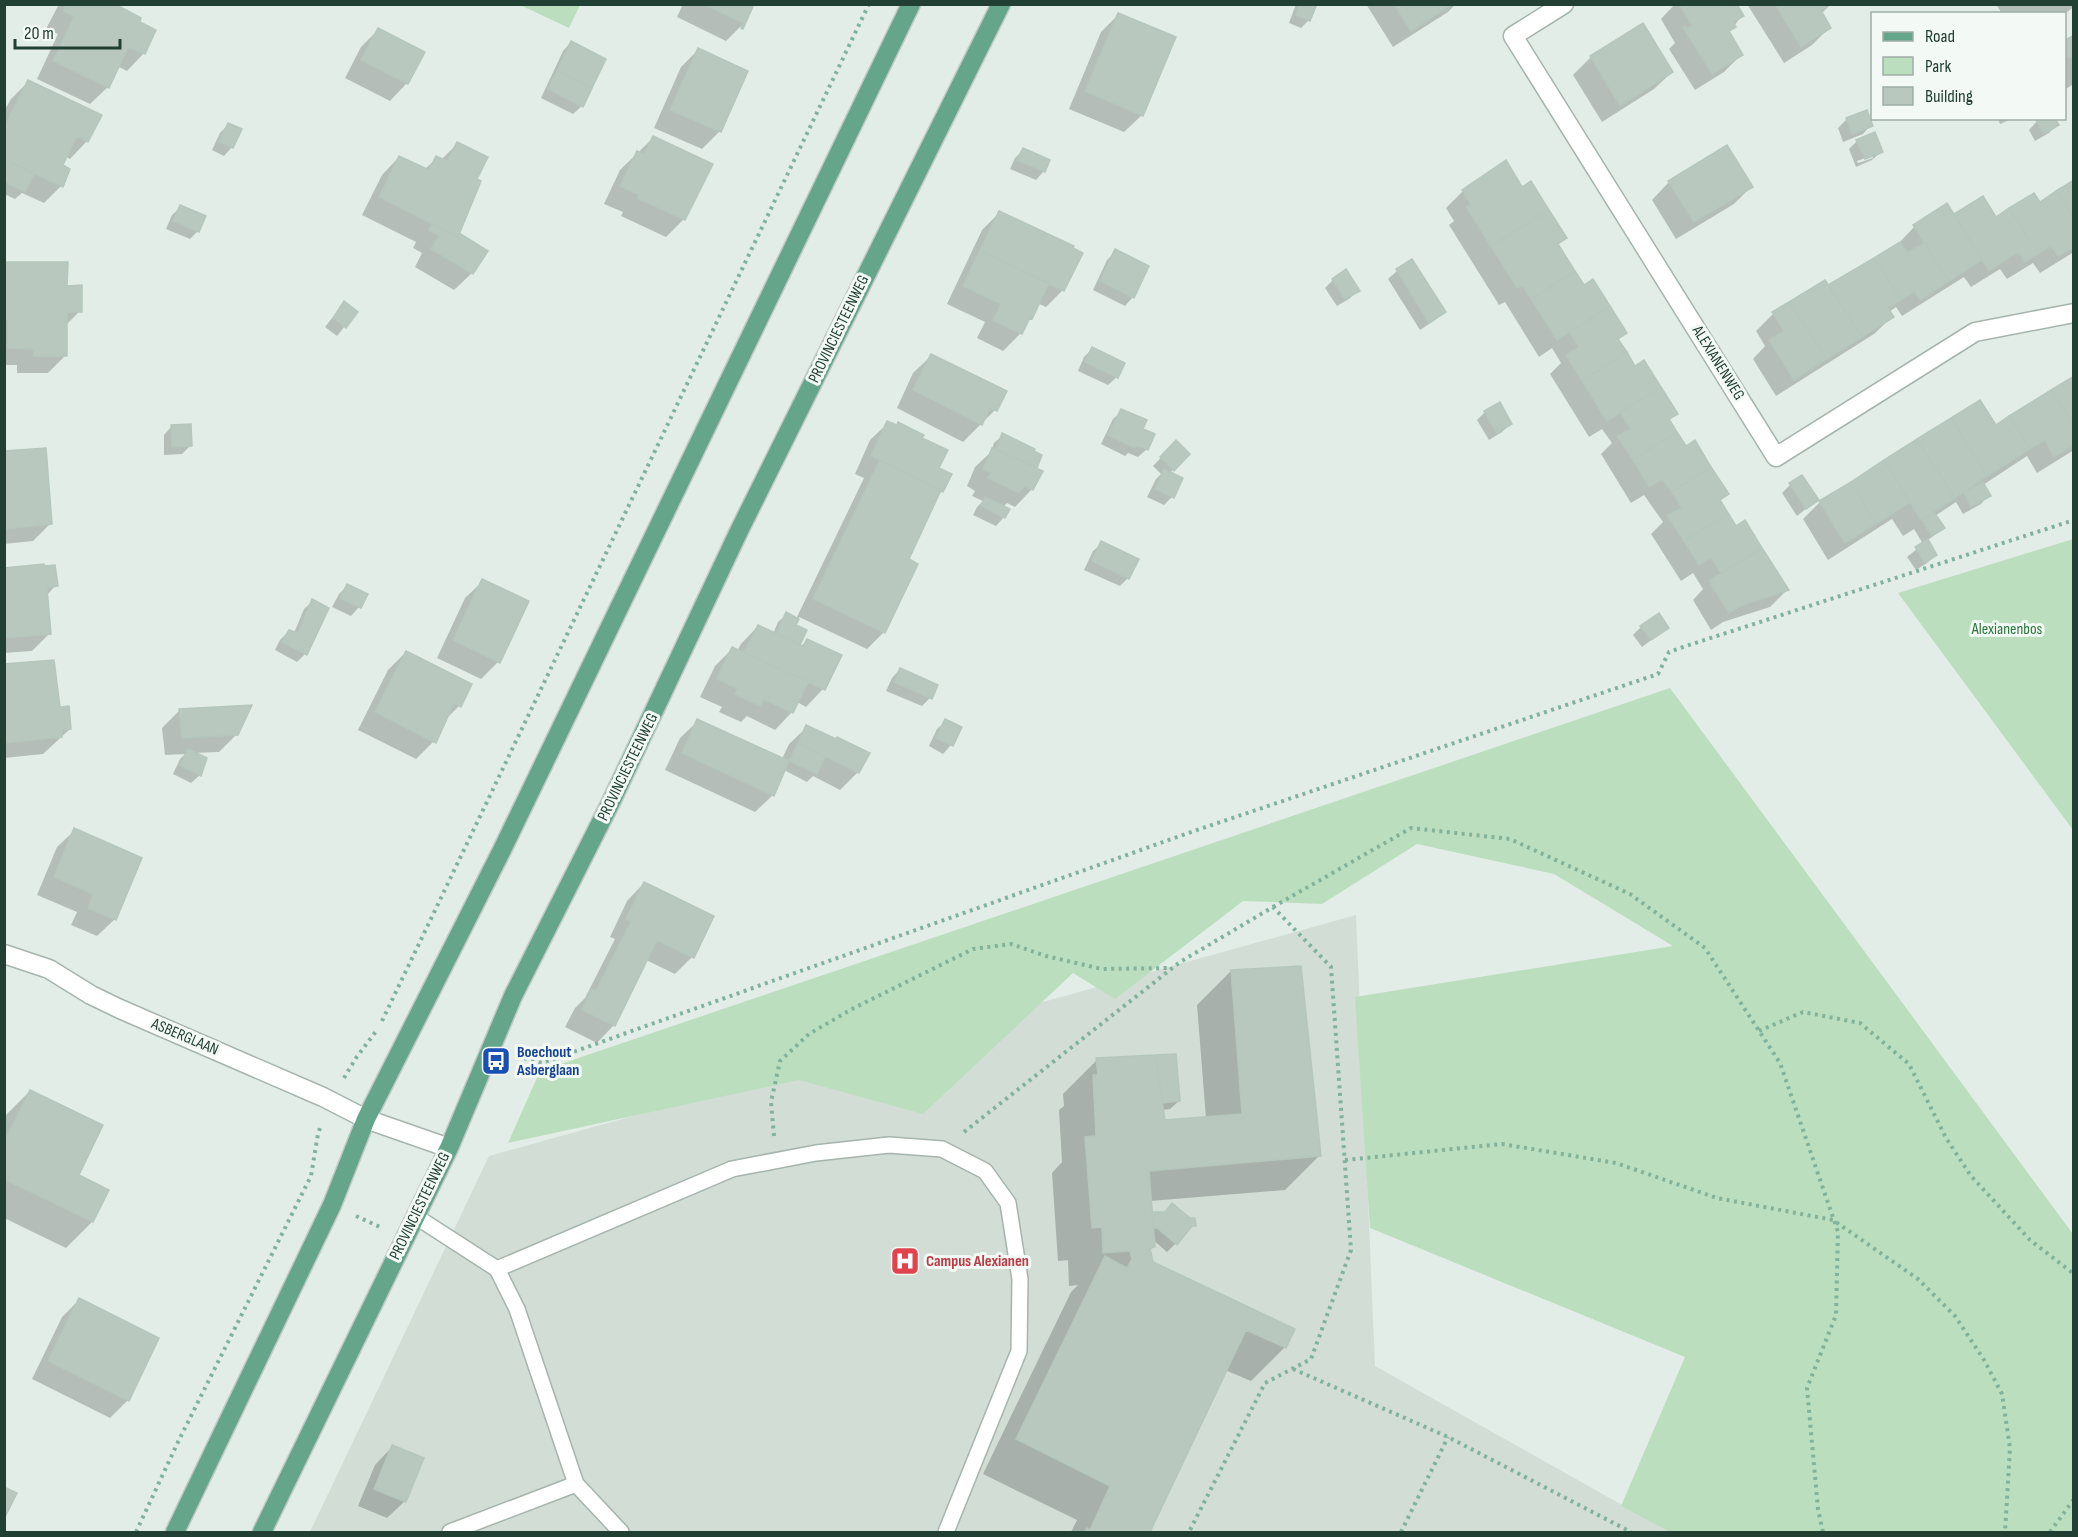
<svg xmlns="http://www.w3.org/2000/svg" width="2078" height="1537" font-family="'Sofia Sans Condensed',sans-serif">
  <style>
    .built { fill: #d1ddd5 }
    .green { fill: #bbdfbe }
    .shadow { fill: #0003; fill-rule: evenodd }
    .building { fill: #b8c8bf; stroke: #b5c7bc; stroke-width: 1.5 }
    .lines { fill: none; stroke-linecap: round; stroke-linejoin: round }
    .service-casing { stroke: #a5b5ad; stroke-width: 18 }
    .minor-casing { stroke: #a5b5ad; stroke-width: 21 }
    .primary-casing { stroke: #c1c9c6; stroke-width: 21 }
    .path { stroke: #82b29b; stroke-width: 4; stroke-dasharray: 3 4.5; stroke-linecap: butt }
    .service { stroke: #fff; stroke-width: 15 }
    .minor { stroke: #fff; stroke-width: 18 }
    .primary { stroke: #65a58a; stroke-width: 18 }
    .labels { text-anchor: middle; dominant-baseline: central; stroke-width: 6; stroke-linejoin: round; paint-order: stroke }
    .street-label { font-size: 16px; fill: #213f32; stroke: #f3f9f5 }
    .park-label { font-size: 16px; fill: #2a783b; stroke: #f3f9f5 }
    .transit-label { font-size: 16px; font-weight: bold; fill: #164399; stroke: #f3f9f5; text-anchor: start }
    .health-label { font-size: 16px; font-weight: bold; fill: #be3a42; stroke: #f3f9f5; text-anchor: start }
  </style>
  <rect width="100%" height="100%" fill="#e3ede7"/>
  <!-- built -->
  <path class="built" d="M1356,915l19,451 295,166h-1360l179,-376z"/>
  <!-- green -->
  <path class="green" d="M520,5h60l-11,23z
    M2073,539h1l-1,291 -175,-237z
    M1670,688l403,546v298h-403l-49,-26 64,-149 -315,-129 -15,-231 318,-51 -119,-72 -137,-30 -95,60 -79,-3 -128,98 -42,-26 -150,141 -124,-34 -291,63 32,-72z"/>
  <!-- shadow -->
  <path class="shadow" d="M59,4h52l33,49 -17,18 -10,-5 -9,21 -18,17 -53,-25 21,-45 -12,-5z
    M683,4h70l-9,19 -18,18 -49,-24z
    M1296,4h19l-6,16 -8,8 -12,-5z
    M1366,4h90l-8,8 -55,35z
    M1675,4h46l3,4 6,-4h5l7,12 -14,17 13,22 -17,17 -29,18 -26,-41 6,-6 -14,-24z
    M1747,4h84l-10,10 8,14 -17,17 -28,18z
    M1996,4h78v3l-10,7h-62z
    M1118,15l24,100 -18,17 -55,-23 32,-77z
    M1642,25l30,47 -18,17 -52,33 -29,-47 17,-17z
    M378,30l29,53 -17,18 -45,-23 16,-31z
    M2074,37v47l-10,6v-47z
    M571,42l11,64 -9,8 -32,-16 22,-47z
    M698,50l48,22 -26,59 -18,18 -48,-21 27,-61z
    M28,82l59,59 -17,18 -5,-3 -4,10v20l-17,17 -22,-10 -7,6 -11,-5v-83l7,-12z
    M1866,112l5,13 -8,9 -20,8 -5,-14 8,-8z
    M1998,118h16l-14,6z
    M2037,121l20,4 -8,8 -14,8 -6,-11z
    M228,125l4,22 -8,9 -12,-6 8,-17z
    M654,137l57,28 -28,55 -17,17 -45,-21 2,-4 -19,-8 16,-34z
    M1857,141l24,11 -9,8 -16,7 -7,-18zM1873,155v3l-15,5 -1,-2z
    M457,144l18,35 -17,54 14,40 -18,17 -39,-23 7,-14 -9,-5 3,-6 -54,-27 20,-40 17,-18 26,12 12,-11 4,2z
    M1023,150l21,21 -8,9 -26,-11 5,-11z
    M1669,182l82,5 -17,17 -58,35 -24,-39z
    M2074,182v70l-34,21 -7,-10 -26,16 -7,-10 -29,18 -7,-10 -62,39 -6,-9 -7,5 3,5 -18,17 -98,62 -23,-37 12,-13 -9,-15 17,-17 55,-27 69,-42 17,-18 33,-22 6,11 29,-18 13,21 45,-15z
    M1522,189l43,49 -8,7 26,42 10,-6 32,52 -8,8 18,27 41,45 -8,8 17,27 42,46 -8,8 17,26 9,-5 42,67 -17,17 -47,15 -12,8 -18,-30 10,-11 -10,-16 -12,8 -30,-47 12,-12 -19,-27 -13,8 -30,-49 11,-11 -10,-14 -13,8 -39,-63 11,-11 -9,-15 -13,9 -34,-55 -6,3 -50,-80 5,-4 -8,-13 17,-17z
    M181,207l17,24 -8,8 -24,-10 6,-14z
    M1000,212l63,78 -17,17 -9,-4 -16,30 -18,18 -26,-13 8,-16 -38,-18 35,-74z
    M1116,251l17,46 -8,9 -32,-16 14,-30z
    M1411,261l33,51 -9,8 -15,10 -32,-51 9,-8z
    M4,264l62,23 14,24 -15,15v30l-17,17h-31v-8h-13z
    M1333,280l25,11 -9,8 -12,7 -12,-18z
    M344,303l12,9 -19,24 -12,-9z
    M1092,349l25,28 -9,8 -30,-14 6,-14z
    M931,356l74,36 -10,18 -32,32 -66,-34 16,-35z
    M2074,377v73l-37,23 -10,-17 -44,29 6,10 -8,9 -18,10 -7,-12 -21,14 8,12 -16,13 8,13 -8,9 -11,7 -9,-13 16,-13 -9,-15 -11,7 -11,-17 -64,41 -25,-41 17,-17 175,-75z
    M1122,411l19,18 6,20 -9,8 -10,-4 -3,3 -24,-12 12,-25z
    M1485,412l25,12 -8,8 -13,8 -12,-20z
    M888,423l32,16 17,30 5,22 -6,6 -28,63 -24,72 -17,17 -68,-32 -5,9 7,21 6,-7 33,15 -17,34 -17,18 -9,-5 -5,10 -17,18 -28,-14 -6,6 -22,-10 3,-5 -22,-10 15,-31 18,-18 4,3 4,-7 17,-18 15,8 5,-12 9,-8 9,5 68,-141 -9,-4 15,-34z
    M172,426l19,19 -9,9 -18,1v-20z
    M1003,435l37,21 -5,13 -3,20 -17,18 -8,-4 -4,4 1,10 -8,9 -23,-11 4,-8 6,-6 -11,-5 3,-5 -8,-5 8,-19 16,-15 3,-9z
    M1176,442l12,12 -18,19 2,24 -8,8 -17,-8 9,-18 5,-5 -8,-8z
    M4,453l47,70 -18,18 -29,3z
    M1790,485l27,15 -20,16 -15,-23z
    M1102,543l26,35 -8,8 -36,-16 9,-19z
    M4,569l52,16 -10,11 4,37 -18,18 -28,2z
    M483,581l15,81 -17,17 -44,-21 28,-60z
    M347,586l19,9 -7,12 -8,9 -19,-9 7,-13z
    M313,601l-8,53 -8,8 -22,-12 5,-10 9,-9 5,2 10,-24z
    M1641,627l26,1 -25,19 -9,-12z
    M406,652l53,54 -16,16 -10,20 -17,17 -58,-29 30,-60z
    M4,666l55,43 11,20 -27,25 -39,4z
    M900,669l30,29 -8,8 -36,-15 6,-13z
    M180,710l57,24 -18,18 -25,1 6,22 -9,8 -18,-9 7,-15 5,-5 -20,1 -3,-27z
    M698,721l84,38 7,-15 18,-17 51,45 -18,18 -27,-14 -6,6 -23,-12 -11,25 -18,17 -90,-42 15,-32z
    M946,721l14,7 -9,17 -8,9 -14,-8 8,-17z
    M75,830l40,89 -18,17 -26,-11 6,-13 -40,-17 20,-48z
    M644,883l48,74 -17,17 -29,-14 -32,65 -17,18 -32,-16 10,-19 10,-10 30,-59 -5,-2 17,-36z
    M1231,971l88,185 -34,34 -135,11 1,13 13,-1 8,-8 22,20 -27,27 -14,-12v7l-4,4 2,12 134,84 -34,34 -26,-11 -77,162h-77l6,-12 -94,-46 88,-182 7,-7 -9,1 -1,-26 -10,1 -6,-88 10,-11 -3,-52 5,-4 -1,-12 34,-34 78,-5 4,46 -9,8 -8,1 2,11 42,-3 -9,-113z
    M30,1091l47,85 30,15 -15,31 -26,26 -62,-30v-101z
    M79,1300l49,100 -18,18 -78,-39 30,-62z
    M392,1447l13,54 -18,17 -29,-12 17,-41z"/>
  <!-- building -->
  <path class="building" d="M66,4h49l26,14 -1,4 16,8 -11,24 -17,-7 -19,41 -56,-27 21,-44 -11,-6z
    M704,4h50l-11,25 -2,-1 2,-5z
    M1300,4h17l-7,17 -14,-6z
    M1394,4h58l-41,27z
    M1679,4h44l1,2 13,-2 7,12 -11,6 3,5 -7,4 14,24 -31,19 -29,-47 2,-1 2,3 6,-3z
    M1775,4h55l-9,6 10,18 -30,19z
    M1118,13l58,24 -33,79 -58,-25z
    M1643,23l30,49 -53,34 -30,-50z
    M378,28l47,24 -17,32 -47,-24z
    M2074,35v21l-5,2 -5,-7v-10z
    M571,41l35,18 -14,29 -35,-17z
    M698,48l50,23 -27,61 -51,-22z
    M557,71l35,17 -9,19 -35,-18z
    M28,80l74,35 -14,27 -11,-6 -14,29 7,4 -7,18 -59,-28v-31z
    M1867,110l6,16 -21,8 -6,-16z
    M2039,118h16l4,7 -15,9 -8,-14z
    M228,123l14,6 -9,19 -14,-6z
    M1875,132l8,20 -18,7 -9,-19z
    M653,136l60,28 -28,56 -48,-22 2,-3 -19,-9 17,-35 7,3z
    M457,142l31,15 -11,22 4,2 -23,56 -79,-40 20,-41 30,14 7,-14 11,5z
    M1727,145l26,42 -59,35 -26,-41z
    M1023,148l27,12 -5,12 -28,-12z
    M4,159l30,15 -9,18 -21,-11z
    M1506,160l16,27 9,-6 18,29 -58,36 -25,-39 5,-3 -9,-14z
    M2074,180v37l-18,-26z
    M2056,191l18,26v30l-16,9 -7,-10 -13,8 -29,-46 25,-15 6,9z
    M1983,196l13,21 13,-9 29,46 -13,8 -7,-10 -29,19 -35,-57z
    M1947,203l35,57 -33,21 -36,-56z
    M180,205l26,11 -7,16 -26,-11z
    M1549,210l18,28 -9,6 17,27 -44,28 -8,-13 -6,2 -26,-42z
    M999,211l75,35 -1,2 10,5 -19,38 -84,-41z
    M432,224l26,13 1,-4 29,18 -15,23 -42,-25 8,-13 -10,-6z
    M1900,242l7,11 17,-10 25,38 -29,19 -6,-9 -13,9 -27,-42z
    M1115,249l34,17 -15,32 -34,-17z
    M980,250l69,33 -17,36 -2,-1 -8,16 -29,-14 8,-16 -38,-18z
    M1874,258l27,42 -13,8 6,9 -32,20 -34,-52z
    M1412,259l34,53 -17,11 -33,-54z
    M4,262h64l-1,24 15,-1v27h-15v44h-33v-7l-26,-1v-28h-4z
    M1346,269l14,22 -15,8 -13,-20z
    M1575,271l9,14 9,-6 17,27 -53,34 -26,-41z
    M1825,280l37,57 -35,22 -38,-57z
    M344,301l14,11 -12,16 -13,-10z
    M1789,302l38,57 -33,21 -25,-40 15,-9 -12,-19z
    M1610,306l17,27 -9,6 9,13 -45,29 -16,-26 13,-8 -9,-15z
    M1092,347l33,16 -7,15 -33,-16z
    M1627,352l8,14 9,-6 17,27 -54,34 -25,-40z
    M931,354l76,37 -10,20 -7,-3 -8,17 -69,-35z
    M2074,376v48l-23,-34z
    M1661,387l17,27 -9,5 8,13 -44,28 -16,-24 14,-7 -11,-17z
    M2051,390l23,34v21l-20,12 -9,-17 -15,9 -21,-33z
    M1980,400l16,25 13,-9 21,33 -43,27 -36,-58z
    M1500,402l12,22 -15,9 -13,-22z
    M1121,409l26,11 -4,9 12,5 -7,16 -12,-5 -1,3 -27,-13z
    M1951,418l36,58 -32,22 -38,-59z
    M887,421l10,4 1,-3 26,13 -2,3 26,12 -9,18 13,6 -9,18 -72,-36z
    M191,424l1,22 -20,1 -1,-22z
    M1677,432l9,14 9,-6 16,27 -39,25 -10,-13 -13,8 -16,-27z
    M1002,433l33,16 -1,2 8,4 -5,13 -41,-19z
    M1917,439l38,59 -34,22 -37,-60z
    M1176,440l14,14 -16,17 -14,-14z
    M46,448l6,76 -48,5v-78z
    M992,448l51,23 -10,19 -9,-4 -5,7 -31,-15 3,-5 -8,-4z
    M880,460l61,30 -32,69 9,5 -33,69 -72,-34z
    M1884,460l26,42 -34,22 -25,-42z
    M1711,467l18,27 -9,6 8,13 -44,28 -17,-26 15,-7 -10,-16z
    M1164,469l19,9 -9,20 -19,-9z
    M1802,475l17,25 -13,9 -17,-26z
    M1851,482l25,42 -31,19 -26,-42z
    M1983,482l8,14 -20,11 -7,-14z
    M985,497l25,12 -5,9 -24,-12z
    M1934,512l11,16 -13,8 -10,-16z
    M1728,513l8,13 9,-6 17,28 -41,25 -10,-16 -12,8 -15,-24z
    M1928,539l9,16 -12,8 -10,-16z
    M1101,541l38,18 -10,20 -37,-18z
    M1762,548l27,42 -47,15 -13,8 -20,-32z
    M44,564l1,2 10,-1 3,21 -11,2 4,46 -47,4v-70z
    M482,579l47,22 -29,62 -47,-23z
    M347,584l21,10 -7,14 -21,-10z
    M312,599l17,9 -22,47 -25,-13 7,-12 9,3z
    M786,612l13,7 -3,6 11,5 -7,15 -24,-11z
    M1659,613l10,15 -18,12 -11,-14z
    M758,625l45,21 4,-7 35,16 -17,35 -81,-38z
    M732,647l76,35 -15,31 -29,-14 -4,7 -25,-12 3,-5 -21,-10z
    M406,651l66,33 -11,23 -7,-4 -18,40 -61,-31z
    M54,660l6,47 9,-1 2,23 -9,1v7l-57,6 -1,-79z
    M900,668l38,17 -6,14 -38,-17z
    M252,705l-14,30 -56,3 -3,-29z
    M697,719l92,42 -15,35 -92,-43z
    M945,719l17,8 -9,19 -17,-8z
    M806,725l30,14 1,-2 33,16 -11,20 -61,-30z
    M798,743l27,14 -8,17 -28,-13z
    M188,749l19,9 -6,18 -21,-11z
    M74,828l68,30 -26,62 -28,-12 5,-14 -39,-17z
    M644,882l70,34 -20,42 -37,-18 -42,86 -33,-16 10,-21 4,2 35,-69 -5,-3z
    M1301,966l20,190 -172,15 6,76 -5,1 3,14 142,67 -9,19 -40,-18 -96,202h-65l2,-4 3,2 20,-44 -94,-47 89,-183 22,12 5,-9 -2,-8 -27,2 -1,-26 -10,1 -7,-91 11,-1 -3,-61h5l-2,-17 59,-3 10,65 77,-6 -11,-144z
    M1176,1054l4,47 -17,2 -8,-48z
    M30,1090l73,35 -24,50 30,15 -16,32 -89,-43v-37z
    M1172,1203l18,15h5l1,8h-4l-15,19 -20,-17h-4l-1,-16h13z
    M79,1298l80,40 -30,63 -81,-40z
    M392,1445l32,13 -18,44 -32,-13z
    M4,1487l13,6 -13,26z"/>
  <g class="lines">
    <!-- service casing -->
    <g class="service-casing">
      <path id="service" d="M415,1216l82,53 20,40 59,175 45,48
        M497,1269l235,-100 84,-16 73,-8 53,4 43,22 23,32 12,76 -1,72 -73,181
        M450,1532l126,-48"/>
    </g>
    <!-- minor casing -->
    <g class="minor-casing">
      <path id="minor" d="M1564,4l-51,32 263,421 199,-125 99,-19
        M4,954l45,15 42,26 29,14 203,88 43,22 83,29"/>
    </g>
    <!-- primary casing -->
    <g class="primary-casing">
      <path id="primary" d="M175,1532l157,-327 34,-86 136,-269 409,-846
        M262,1532l187,-384 64,-152 98,-194 128,-271 262,-527"/>
    </g>
    <!-- path -->
    <path class="path" d="M1273,907l138,-79 99,11 120,55 75,54 75,115 58,169 -2,83 -29,73 11,121 5,23
      M382,1021l487,-1017
      M1759,1031l44,-19 57,11 49,41 37,74 25,38 59,64 44,34
      M517,1056l25,7 655,-233 461,-156 11,-22 14,-5 391,-127
      M344,1078l12,-20 21,-28
      M964,1132l216,-170 93,-55 58,60 20,283 -40,109 -46,24 -76,149
      M774,1136l-3,-34 9,-41 29,-27 45,-26 119,-59 38,-5 35,12 56,13 69,-1
      M1345,1160l157,-16 114,19 101,35 116,22 85,59 37,37 29,44 18,34 8,54 -5,84
      M356,1216l26,12
      M1293,1369l155,68 183,95
      M136,1532l42,-90 133,-266 7,-42 3,-9
      M1401,1532l47,-95
      M2050,1532l24,-33"/>
    <!-- service -->
    <use href="#service" class="service"/>
    <!-- minor -->
    <use href="#minor" class="minor"/>
    <!-- primary -->
    <use href="#primary" class="primary"/>
  </g>
  <!-- icons -->
  <defs>
    <g id="bus-square" transform="scale(1.5)"><rect x="-9" y="-9" width="18" height="18" rx="4" fill="#1a4fb4" stroke="#f3f9f5"/><path d="M-5-6H5V4H4V6H2V4H-2V6H-4V4H-5ZM-3.5-4V0h7V-4ZM-3.5 1.2v1.5H-2V1.2ZM2 1.2v1.5H3.5V1.2Z" fill="#fff"/></g>
    <g id="hospital-square" transform="scale(1.5)"><rect x="-9" y="-9" width="18" height="18" rx="4" fill="#e0444e" stroke="#f3f9f5"/><path d="M-5-5h3v3.5h4V-5h3V5h-3V1.5h-4V5h-3Z" fill="#fff"/></g>
  </defs>
  <g fill-rule="evenodd">
    <use href="#bus-square" x="496" y="1061"/>
    <use href="#hospital-square" x="905" y="1261"/>
  </g>
  <g class="labels">
    <!-- street labels -->
    <g class="street-label">
      <text transform="translate(839 329) rotate(-64)">PROVINCIESTEENWEG</text>
      <text transform="translate(1718 363) rotate(58)">ALEXIANENWEG</text>
      <text transform="translate(628 767) rotate(-64)">PROVINCIESTEENWEG</text>
      <text transform="translate(185 1037) rotate(23)">ASBERGLAAN</text>
      <text transform="translate(420 1206) rotate(-64)">PROVINCIESTEENWEG</text>
    </g>
    <!-- park labels -->
    <g class="park-label">
      <text x="2007" y="629">Alexianenbos</text>
    </g>
    <!-- transit labels -->
    <g class="transit-label">
      <text x="517" y="1052">Boechout<tspan x="517" dy="18">Asberglaan</tspan></text>
    </g>
    <!-- health labels -->
    <g class="health-label">
      <text x="926" y="1261">Campus Alexianen</text>
    </g>
  </g>
  <!-- border -->
  <rect width="2078" height="1537" fill="none" stroke="#213f32" stroke-width="12"/>
  <!-- legend -->
  <rect x="1871" y="12" width="195" height="108" fill="#f3f9f5" stroke="#9fafa7" stroke-width="1.5"/>
  <rect x="1883" y="32" width="30" height="9" fill="#65a58a" stroke="#9fafa7" stroke-width="1.5"/>
  <text x="1925" y="42" font-size="18" fill="#213f32">Road</text>
  <rect x="1883" y="57" width="30" height="18" fill="#bbdfbe" stroke="#9fafa7" stroke-width="1.5"/>
  <text x="1925" y="72" font-size="18" fill="#213f32">Park</text>
  <rect x="1883" y="87" width="30" height="18" fill="#b8c8bf" stroke="#9fafa7" stroke-width="1.5"/>
  <text x="1925" y="102" font-size="18" fill="#213f32">Building</text>
  <!-- scale -->
  <path d="M15 39v9h105v-9" fill="none" stroke="#213f32" stroke-width="3"/>
  <text x="24" y="39" font-size="18" fill="#213f32" stroke="#f3f9f5" stroke-width="4.5" paint-order="stroke">20 m</text>
</svg>
